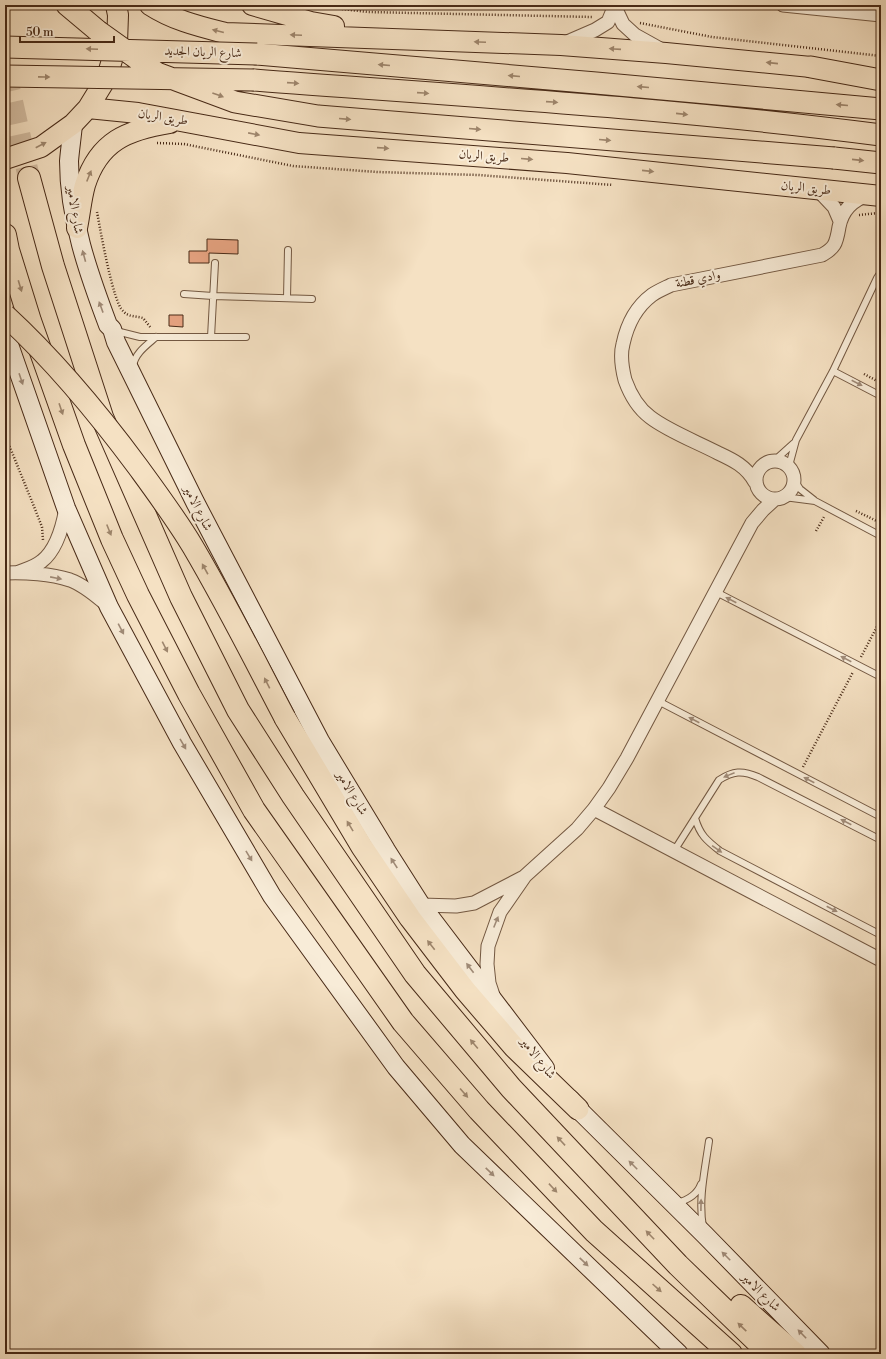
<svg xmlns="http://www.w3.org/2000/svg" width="886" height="1359" font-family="'Libre Bodoni',Amiri,serif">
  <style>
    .building { fill: #e6a381; stroke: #482a17 }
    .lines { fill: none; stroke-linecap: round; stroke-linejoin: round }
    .motorway-tunnel { stroke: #d2bca1; stroke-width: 22; stroke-dasharray: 22 11; stroke-linecap: butt }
    .service-casing { stroke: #735842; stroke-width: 8 }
    .minor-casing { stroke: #735842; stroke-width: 15 }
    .secondary-casing { stroke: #482a17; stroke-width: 20 }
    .primary-casing { stroke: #482a17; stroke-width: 22 }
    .trunk-casing { stroke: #482a17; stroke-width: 23 }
    .motorway-casing { stroke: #482a17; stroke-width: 24 }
    .path { stroke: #482a17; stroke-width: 2.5; stroke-dasharray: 1 2; stroke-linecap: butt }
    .service { stroke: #f8ecd8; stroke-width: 6 }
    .minor { stroke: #f8ecd8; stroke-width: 13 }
    .secondary { stroke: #f8ecd8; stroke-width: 18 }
    .primary { stroke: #f5e1c3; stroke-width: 20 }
    .trunk { stroke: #f5e1c3; stroke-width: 21 }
    .motorway { stroke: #f5e1c3; stroke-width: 22 }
    .trunk-bridge-casing { stroke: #482a17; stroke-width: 23; stroke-linecap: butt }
    .trunk-bridge { stroke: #f5e1c3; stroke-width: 21 }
    .oneway { fill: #9e866d }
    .oneway2 { fill: #a08b78 }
    .labels { text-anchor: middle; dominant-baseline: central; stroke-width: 4; stroke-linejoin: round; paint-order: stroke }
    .street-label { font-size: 13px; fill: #482a17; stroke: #f8ecd8 }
  </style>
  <rect width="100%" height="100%" fill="#f5e1c3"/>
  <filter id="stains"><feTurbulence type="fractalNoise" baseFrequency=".005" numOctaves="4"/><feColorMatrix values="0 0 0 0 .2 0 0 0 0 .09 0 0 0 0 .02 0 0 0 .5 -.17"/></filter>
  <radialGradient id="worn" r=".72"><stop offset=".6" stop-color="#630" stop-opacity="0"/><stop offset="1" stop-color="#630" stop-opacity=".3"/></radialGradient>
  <!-- building -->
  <path class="building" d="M207,239l31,1v14l-29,-1v10h-20v-12h18z
    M169,315h14v12l-14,-1z"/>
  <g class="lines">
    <!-- motorway-tunnel -->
    <path class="motorway-tunnel" d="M5,70l24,108"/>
    <!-- service casing -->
    <g class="service-casing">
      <path id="service" d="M184,294l29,2 99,3
        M287,298l1,-48
        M116,331l24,6h106
        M211,337l4,-74
        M133,366c2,-13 14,-21 23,-29
        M833,371l48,25
        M774,461l20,-18
        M789,466l7,-26 37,-69 44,-93 4,-6
        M794,480l6,9 14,11
        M784,497l31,4 66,35
        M716,592l165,85
        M658,701l223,116
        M695,818c5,17 11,22 25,33l161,84
        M674,851l45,-71c14,-9 23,-10 39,-3l123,63
        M677,1203c11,-3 20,-8 24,-19
        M703,1227c-5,-28 2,-57 6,-86"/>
    </g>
    <!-- minor casing -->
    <g class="minor-casing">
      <path id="minor" d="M783,5l98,10
        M615,7l8,17 12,11 27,15
        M565,43l30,-13 13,-8 7,-17
        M817,189l17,18 6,14
        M756 480a19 19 0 1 1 38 0a19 19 0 1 1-38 0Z
        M755,482c-9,-16 -22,-22 -37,-29 -21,-11 -50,-22 -68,-36 -12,-9 -20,-23 -25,-37 -3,-12 -5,-25 -2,-36 4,-19 13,-37 29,-49 6,-4 13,-7 19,-10l151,-30c5,-3 9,-5 12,-10 3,-5 4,-12 5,-18 3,-16 13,-27 29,-32
        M19,572c8,-3 16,-5 23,-11 14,-11 21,-36 24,-53
        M5,573c20,-1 46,1 65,7 14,5 26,16 37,25
        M594,809l287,151
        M421,905l35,1 18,-3 48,-25
        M493,995l-4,-12 -2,-19 1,-18 12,-34 25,-36 52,-47 17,-20 15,-21 18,-30 125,-235 11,-13 12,-11"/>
    </g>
    <!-- secondary casing -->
    <g class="secondary-casing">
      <path id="secondary" d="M73,124c-1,12 -3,25 -4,37 0,57 19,111 39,164l4,4 4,13 79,160 125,239 66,109 35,55 124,163
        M5,333l61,175 43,99 73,136 90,153 124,171 66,78 217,209
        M570,1099l8,10 127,126 116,119"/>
    </g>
    <!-- primary casing -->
    <g class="primary-casing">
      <path id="primary" d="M150,5c23,15 48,21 75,28l336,12 105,8 145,14
        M252,5l59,17 23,4
        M88,108l50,5 161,30 268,20 314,33
        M5,159l36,-12 32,-23 15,-16 19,-31 10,-34 1,-28 -2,-10
        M77,228c3,-14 4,-29 8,-43 14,-44 42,-55 85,-62"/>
    </g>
    <!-- trunk casing -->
    <g class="trunk-casing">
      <path id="trunk" d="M67,5l31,26
        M257,54l339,29 285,26
        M811,67l70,13
        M254,80c209,16 419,28 627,55
        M834,158l47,5
        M285,718l77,129 48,71 55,72 49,57 64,62"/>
    </g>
    <!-- motorway casing -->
    <g class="motorway-casing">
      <path id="motorway" d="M29,178l24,88 49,151 79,180 57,113 55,86 122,178 96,114 167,177 92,89
        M5,235l3,15 22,71 44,124 38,94 26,56 51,99 65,116 149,212 76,88 115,121 137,123
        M741,1306l54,48"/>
    </g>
    <!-- path -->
    <path class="path" d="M333,8l35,4 224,5
      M640,23l72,14 169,19
      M157,143l27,1 109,22 84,6 101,3 135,10
      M97,212c3,16 16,91 26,99 5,6 13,5 20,7l8,10
      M859,215l19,-2
      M864,374l17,9
      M5,435l30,74 7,18 1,13
      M856,511l25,12
      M816,531l8,-14 1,1
      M861,657l20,-38
      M803,767l50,-95"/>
    <!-- service -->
    <use href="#service" class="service"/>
    <!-- minor -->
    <use href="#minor" class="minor"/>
    <!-- secondary -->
    <use href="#secondary" class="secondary"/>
    <!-- primary -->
    <use href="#primary" class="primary"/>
    <!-- trunk -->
    <use href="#trunk" class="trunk"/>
    <!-- motorway -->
    <use href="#motorway" class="motorway"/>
    <!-- trunk-bridge casing -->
    <g class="trunk-bridge-casing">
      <path id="trunk-bridge" d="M98,31l59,42 78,29 83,14 516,42
        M5,47l252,7
        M5,76l249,4
        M5,315c50,46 93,98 133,152 19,26 39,53 55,80 33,56 62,114 92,171"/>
    </g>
    <!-- trunk-bridge -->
    <use href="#trunk-bridge" class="trunk-bridge"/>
  </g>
  <!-- one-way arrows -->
  <defs><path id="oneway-solid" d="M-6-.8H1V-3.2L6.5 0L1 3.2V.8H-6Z"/></defs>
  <g class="oneway">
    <use href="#oneway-solid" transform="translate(218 31) rotate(-166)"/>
    <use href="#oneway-solid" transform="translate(296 35) rotate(-178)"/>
    <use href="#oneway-solid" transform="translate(480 42) rotate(-178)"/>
    <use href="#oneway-solid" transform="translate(92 49) rotate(-178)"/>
    <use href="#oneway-solid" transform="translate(615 49) rotate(-176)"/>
    <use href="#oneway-solid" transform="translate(772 63) rotate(-174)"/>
    <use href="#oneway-solid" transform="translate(384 65) rotate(-175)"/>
    <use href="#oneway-solid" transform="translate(514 76) rotate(-175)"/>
    <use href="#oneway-solid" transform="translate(44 77) rotate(1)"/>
    <use href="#oneway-solid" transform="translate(293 83) rotate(4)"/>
    <use href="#oneway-solid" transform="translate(643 87) rotate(-175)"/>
    <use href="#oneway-solid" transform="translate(423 93) rotate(4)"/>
    <use href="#oneway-solid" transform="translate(218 95) rotate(20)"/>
    <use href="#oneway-solid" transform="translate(552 102) rotate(4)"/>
    <use href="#oneway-solid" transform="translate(842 105) rotate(-175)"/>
    <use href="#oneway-solid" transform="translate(682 114) rotate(6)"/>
    <use href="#oneway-solid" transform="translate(345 119) rotate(5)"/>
    <use href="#oneway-solid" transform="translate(475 129) rotate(5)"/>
    <use href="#oneway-solid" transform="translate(254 134) rotate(11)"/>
    <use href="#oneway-solid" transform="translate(605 140) rotate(5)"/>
    <use href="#oneway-solid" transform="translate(41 145) rotate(-28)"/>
    <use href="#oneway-solid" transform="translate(383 148) rotate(4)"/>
    <use href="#oneway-solid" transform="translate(527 159) rotate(5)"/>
    <use href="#oneway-solid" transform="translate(858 160) rotate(6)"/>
    <use href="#oneway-solid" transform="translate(648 171) rotate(6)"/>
    <use href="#oneway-solid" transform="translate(89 176) rotate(-68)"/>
    <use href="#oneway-solid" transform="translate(20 286) rotate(73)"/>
    <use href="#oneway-solid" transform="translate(61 409) rotate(71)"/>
    <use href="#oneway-solid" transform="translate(109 530) rotate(68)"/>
    <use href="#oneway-solid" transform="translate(205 569) rotate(-119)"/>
    <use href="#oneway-solid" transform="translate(165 647) rotate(63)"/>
    <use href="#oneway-solid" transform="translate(267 683) rotate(-117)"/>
    <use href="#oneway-solid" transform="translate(350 826) rotate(-121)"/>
    <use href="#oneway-solid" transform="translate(431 945) rotate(-128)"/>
    <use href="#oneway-solid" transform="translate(474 1044) rotate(-130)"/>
    <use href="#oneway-solid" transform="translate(464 1093) rotate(49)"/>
    <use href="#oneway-solid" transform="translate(561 1141) rotate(-133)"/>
    <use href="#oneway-solid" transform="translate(553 1188) rotate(47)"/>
    <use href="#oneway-solid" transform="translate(650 1235) rotate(-134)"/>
    <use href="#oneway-solid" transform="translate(657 1288) rotate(42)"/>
    <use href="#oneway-solid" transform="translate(742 1327) rotate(-136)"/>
  </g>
  <g class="oneway2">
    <use href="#oneway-solid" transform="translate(84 256) rotate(-105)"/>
    <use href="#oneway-solid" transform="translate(101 307) rotate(-110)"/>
    <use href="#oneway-solid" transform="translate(21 379) rotate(71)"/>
    <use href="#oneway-solid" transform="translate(857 383) rotate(27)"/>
    <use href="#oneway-solid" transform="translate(56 578) rotate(11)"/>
    <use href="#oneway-solid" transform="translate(731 600) rotate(-153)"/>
    <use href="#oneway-solid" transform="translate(121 629) rotate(62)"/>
    <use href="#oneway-solid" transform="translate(846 659) rotate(-153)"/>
    <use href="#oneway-solid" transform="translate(694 720) rotate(-153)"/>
    <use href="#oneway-solid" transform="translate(183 744) rotate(60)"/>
    <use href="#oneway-solid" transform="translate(729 775) rotate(158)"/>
    <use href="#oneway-solid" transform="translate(809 780) rotate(-153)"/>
    <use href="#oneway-solid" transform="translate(846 822) rotate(-153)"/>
    <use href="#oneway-solid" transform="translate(717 849) rotate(35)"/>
    <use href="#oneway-solid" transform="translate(249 856) rotate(59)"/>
    <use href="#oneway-solid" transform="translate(394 863) rotate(-123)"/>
    <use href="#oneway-solid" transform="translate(832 909) rotate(27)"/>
    <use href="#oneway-solid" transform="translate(496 922) rotate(-68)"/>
    <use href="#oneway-solid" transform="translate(470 968) rotate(-127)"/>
    <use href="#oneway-solid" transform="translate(633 1165) rotate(-135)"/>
    <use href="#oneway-solid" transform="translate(490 1172) rotate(44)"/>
    <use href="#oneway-solid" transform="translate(701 1205) rotate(-89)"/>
    <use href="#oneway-solid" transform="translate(726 1256) rotate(-135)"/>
    <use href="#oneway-solid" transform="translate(584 1262) rotate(44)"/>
    <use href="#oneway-solid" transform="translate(802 1334) rotate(-134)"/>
  </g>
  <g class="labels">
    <!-- street labels -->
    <g class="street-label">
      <text transform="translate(203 52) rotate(2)">شارع الريان الجديد</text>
      <text transform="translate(163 117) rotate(9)">طريق الريان</text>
      <text transform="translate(484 156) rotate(5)">طريق الريان</text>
      <text transform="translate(806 188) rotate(6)">طريق الريان</text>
      <text transform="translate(75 210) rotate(81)">شارع الامير</text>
      <text transform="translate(698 279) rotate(-12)">وادي قطنة</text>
      <text transform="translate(198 508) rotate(63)">شارع الامير</text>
      <text transform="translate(352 793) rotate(59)">شارع الامير</text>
      <text transform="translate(538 1058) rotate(52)">شارع الامير</text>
      <text transform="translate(761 1292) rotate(45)">شارع الامير</text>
    </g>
  </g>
  <!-- margin -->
  <rect width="886" height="1359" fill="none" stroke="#f5e1c3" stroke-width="20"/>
  <rect x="6" y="6" width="874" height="1347" fill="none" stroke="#482a17" stroke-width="2"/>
  <rect x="10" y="10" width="866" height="1339" fill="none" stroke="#482a17"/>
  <!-- scale -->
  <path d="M20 36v6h94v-6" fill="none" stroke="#482a17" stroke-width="2"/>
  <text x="26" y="36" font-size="12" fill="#482a17" stroke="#f8ecd8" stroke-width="3" paint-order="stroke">50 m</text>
  <rect width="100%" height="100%" filter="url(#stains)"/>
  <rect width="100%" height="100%" fill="url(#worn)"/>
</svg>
